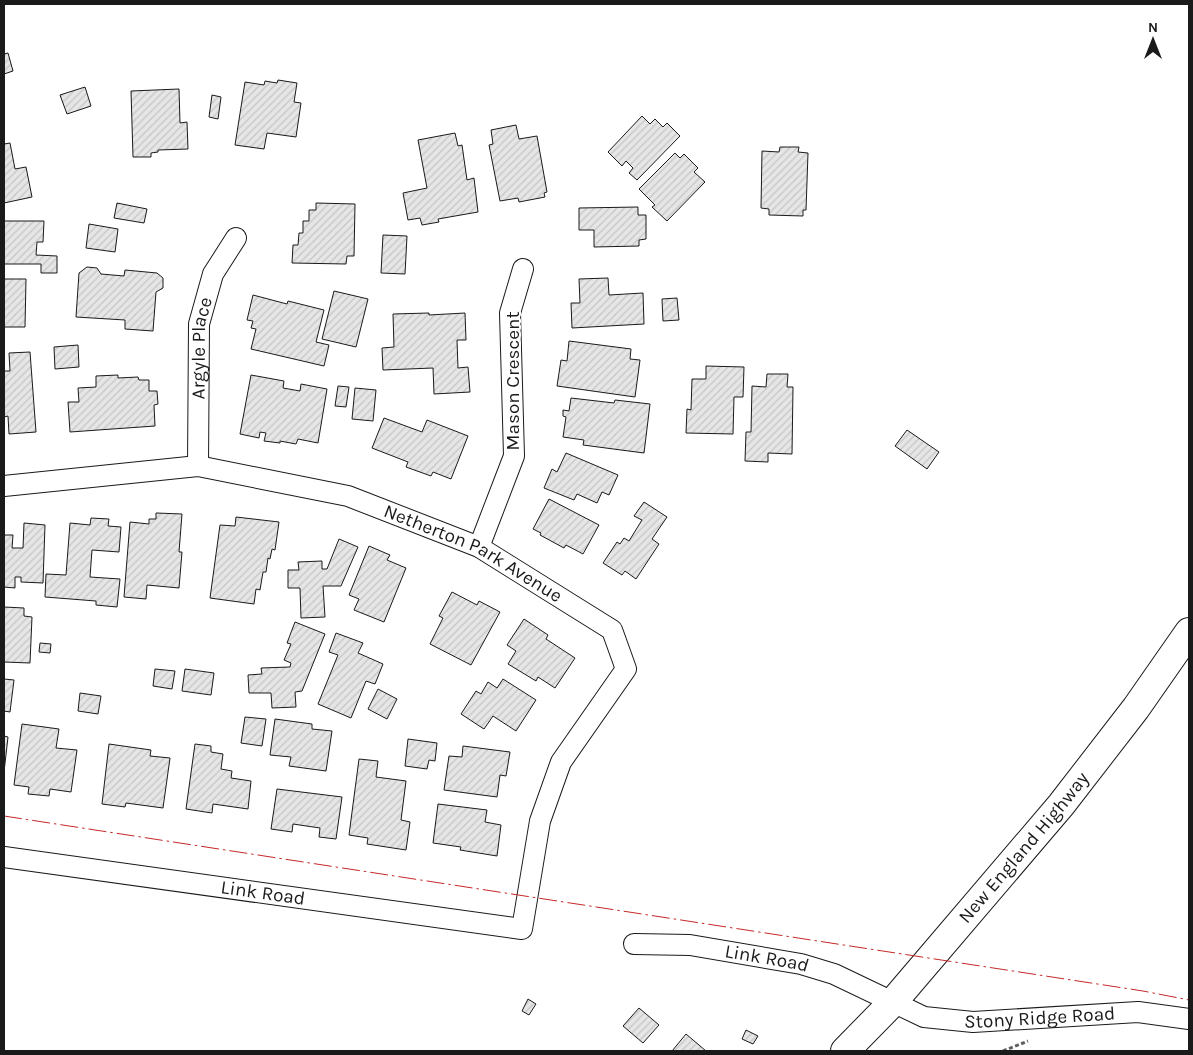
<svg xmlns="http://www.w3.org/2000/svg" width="1193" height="1055" font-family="Karla,sans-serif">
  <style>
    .building { fill: url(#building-hatch); stroke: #1a1a1a }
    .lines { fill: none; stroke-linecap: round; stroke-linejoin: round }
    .minor-casing { stroke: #1a1a1a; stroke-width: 22 }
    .trunk-casing { stroke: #1a1a1a; stroke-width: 30 }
    .path { stroke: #5f5f5f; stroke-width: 3; stroke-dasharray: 4 2.5; stroke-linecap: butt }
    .minor { stroke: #fff; stroke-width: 20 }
    .trunk { stroke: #fff; stroke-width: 28 }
    .power { stroke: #c62828; stroke-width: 1; stroke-dasharray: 18 4 2.5 4; stroke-linecap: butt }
    .labels { text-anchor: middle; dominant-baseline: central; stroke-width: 4; stroke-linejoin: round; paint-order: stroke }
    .street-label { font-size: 19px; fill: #1a1a1a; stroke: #fff }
  </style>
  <defs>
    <pattern id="building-hatch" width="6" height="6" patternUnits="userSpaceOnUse" patternTransform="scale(1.25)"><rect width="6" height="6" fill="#e6e6e6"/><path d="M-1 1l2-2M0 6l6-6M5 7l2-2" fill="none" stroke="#c5c5c5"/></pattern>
  </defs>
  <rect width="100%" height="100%" fill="#fff"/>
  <!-- building -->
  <path class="building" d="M8,53l5,18 -9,3v-20z
    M278,80l19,3 -3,19 7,1 -5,34 -29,-4 -3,16 -29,-4 10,-63 19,3 1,-4 12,2z
    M85,87l6,19 -24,8 -7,-19z
    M179,89l1,34 7,-1 1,27 -30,1v2l-7,1v4h-18l-2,-66z
    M212,95l9,2 -3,22 -9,-2z
    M642,116l8,8 5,-5 8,8 4,-4 13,13 -43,44 -8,-7 4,-5 -7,-7 -4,5 -14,-14z
    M516,125l3,14 18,-3 10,56 -3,1 1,4 -26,5 -1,-4 -18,3 -11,-56 4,-1 -2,-14z
    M455,133l3,13 4,-1 5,35 7,-2 4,34 -40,7 1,3 -17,3 -2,-7 -12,2 -5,-27 24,-5 -9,-48z
    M10,143l5,26 11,-2 6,30 -28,6v-59z
    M780,147h19l-1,5 10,1 -2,57h-3v6l-34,-1v-6l-8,-1 1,-57 17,1z
    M675,153l5,5 4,-4 14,14 -4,4 11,10 -38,39 -15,-14 3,-2 -16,-16z
    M117,203l30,6 -3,14 -30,-5z
    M316,203l39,1 -1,52h-7l-1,8 -54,-1 1,-18h5l1,-12h4v-12h6v-11h7z
    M638,207v8h8v24l-7,1v6l-45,1v-17h-15v-22z
    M4,221h40l-1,21h-6l-1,13 21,1v17h-16v-9h-37z
    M89,224l29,5 -3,23 -29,-4z
    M383,235l24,1 -2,38 -24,-1z
    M87,267l10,1 4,6 23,2 1,-6 32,3 6,5v10l-7,4 -3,39 -28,-2v-9l-49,-3 3,-44z
    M608,278l1,17 34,-2 1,31 -72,4 -1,-25h9l-1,-24z
    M4,279h22l-1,48h-21z
    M334,291l34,8 -12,48 -34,-8z
    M253,295l34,9 1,-3 36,9 -8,32 13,3 -5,21 -73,-17 5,-20 -5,-1 2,-7 -6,-1z
    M677,298l2,22 -16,1 -1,-22z
    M429,313v2l36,-2 1,27h-9l1,28 10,-1 2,25 -36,2 -1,-26 -50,2 -1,-22 12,-1 -1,-33z
    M569,341l62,8 -1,10 10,1 -5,37 -78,-11 4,-26 6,1z
    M78,345l1,22 -24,2 -1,-22z
    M30,352l6,80 -27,2 -1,-18 -4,1v-46h6l-1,-18z
    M706,366l38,1 -1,30h-9l-1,37 -47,-1 1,-24 4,1 1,-31h14z
    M767,374h21l-1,13h6l-1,67 -24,-1v9l-23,-1 1,-29h5l1,-46 14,1z
    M118,375v3l20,-1 1,3h10v11h8l1,13 -4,1 1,21 -85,6 -2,-30h11l-1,-14 18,-1v-11z
    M251,375l33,6 -1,7 17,3 1,-7 26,5 -9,54 -20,-4 -2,5 -16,-3v2l-16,-2 2,-8 -6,-1 -1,6 -19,-4z
    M338,386l11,1 -3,20 -11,-1z
    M355,388l21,2 -3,31 -21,-2z
    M571,398l43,5 1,-3 35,4 -6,49 -61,-8 1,-5 -21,-3 3,-20 -3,-1v-6l6,1z
    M384,418l38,14 5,-12 41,16 -17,43 -18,-7 -2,4 -25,-9 2,-5 -36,-14z
    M907,430l32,22 -12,17 -32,-23z
    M566,453l52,22 -9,20 -7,-3 -5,11 -20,-9 -3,6 -30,-12 8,-19 5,3z
    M549,499l50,26 -16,29 -17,-9 -2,3 -24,-13 1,-2 -8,-4z
    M644,502l23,15 -15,22 7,5 -23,35 -11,-8 -3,4 -19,-12 14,-21 3,2 4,-6 5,3 13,-21 -8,-4z
    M156,513l26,1 -3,38h3l-3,36 -32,-3 -1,14 -22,-2 6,-75 19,2v-5h7z
    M236,517l43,5 -4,28 -3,-1 -2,10 -2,-1 -2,14h-3l-3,18 -4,-1 -2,15 -44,-6 10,-73 15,1z
    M91,518l18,1 -1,7 13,1 -2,25 -27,-2 -2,27 30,2 -3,28 -21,-2v-4l-51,-4 1,-23 20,1 4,-52 20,2z
    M24,523l21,2 -2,58 -22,-1v-5h-6v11l-11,-1v-52h9l-1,13h11z
    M339,539l19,8 -17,39h-18l2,31 -24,1 -1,-30h-12v-18h11l-1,-8 24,-1v8h5z
    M369,546l21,9 -3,5 19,8 -22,54 -30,-12 5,-11 -10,-4z
    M452,592l25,13 2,-4 21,11 -29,53 -41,-21 13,-26 -4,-2z
    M4,607l20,1v8l8,1 -2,46 -26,-1z
    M524,619l24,16 -2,4 29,19 -20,30 -17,-11 -2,4 -28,-17 8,-13 -9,-6z
    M295,622l30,12 -23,57 -7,1 1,15 -24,1 -1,-15h-22l-1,-18 14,-1 -1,-6 29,-1 1,-4 -7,-3 7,-16 -4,-1z
    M336,633l27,10 -5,10 25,11 -8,20 -9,-3 -15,37 -33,-14 20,-49 -9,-3z
    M40,643l11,1 -1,9 -11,-1z
    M155,669l20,2 -3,18 -19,-3z
    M185,669l29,4 -3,22 -29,-4z
    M4,679l10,1 -4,32 -6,-1z
    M503,679l33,21 -20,31 -23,-15 -9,13 -23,-15 15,-23 5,3 7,-12 9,6z
    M378,689l19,10 -10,20 -19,-10z
    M80,693l21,3 -3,18 -20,-3z
    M245,717l21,2 -4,27 -21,-3z
    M275,719l37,5v5l20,2 -6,40 -37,-5 2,-9 -21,-2z
    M22,724l37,5 -3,19 21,2 -6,42 -21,-3 -1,7 -21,-2 1,-7 -15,-2z
    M4,736l4,1 -4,35z
    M408,739l29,4 -2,18 -6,-1 -2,9 -22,-3z
    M109,744l42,6 -1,6 20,2 -7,50 -37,-5 -1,4 -23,-3z
    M195,744l16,2v6l12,2 -2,15 11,2 -1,7 20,3 -3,28 -35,-5 -1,9 -26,-4z
    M463,746l47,6 -4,24 -6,-1 -3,22 -53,-7 5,-34 13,1z
    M359,759l19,2 -2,16 30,4 -5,39 9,2 -4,28 -39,-6 1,-6 -19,-3z
    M277,789l65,8 -6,42 -17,-2 1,-9 -27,-4 -1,8 -21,-3z
    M438,804l49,6 -2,12 16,3 -4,31 -37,-6 1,-3 -28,-4z
    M528,999l8,5 -7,11 -7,-4z
    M639,1008l20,17 -16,18 -20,-17z
    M746,1030l12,6 -5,8 -11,-5z
    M686,1034l20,17h-34z"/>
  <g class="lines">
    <!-- minor casing -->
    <g class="minor-casing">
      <g id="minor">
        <path id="s1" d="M198,466l1,-142 14,-50 23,-36"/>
        <path id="s2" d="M4,486l194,-20 150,30 131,51 133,83 14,39 -65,93 -21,59 -18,108 -518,-72"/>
        <path d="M479,547l35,-91 -4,-143 13,-44"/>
        <path id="s3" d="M634,944l56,1 111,19 33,10 90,43 49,5 165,-10 51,7"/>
      </g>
    </g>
    <!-- trunk casing -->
    <g class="trunk-casing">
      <g id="trunk">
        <path id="s4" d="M845,1051l48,-49 168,-197 75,-97 53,-76"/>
      </g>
    </g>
    <!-- path -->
    <path class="path" d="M1003,1051l25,-10"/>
    <!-- minor -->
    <use href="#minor" class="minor"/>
    <!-- trunk -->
    <use href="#trunk" class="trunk"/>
    <!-- power -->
    <path class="power" d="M4,816l1139,175 46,9"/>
  </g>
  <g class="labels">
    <!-- street labels -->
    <g class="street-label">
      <text stroke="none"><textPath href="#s1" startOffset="118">Argyle Place</textPath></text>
      <text transform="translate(513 381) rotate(-90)">Mason Crescent</text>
      <text stroke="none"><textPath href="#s2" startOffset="486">Netherton Park Avenue</textPath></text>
      <text stroke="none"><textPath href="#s4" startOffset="271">New England Highway</textPath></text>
      <text transform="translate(263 893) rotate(8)">Link Road</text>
      <text stroke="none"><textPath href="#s3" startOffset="134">Link Road</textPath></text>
      <text stroke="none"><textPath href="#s3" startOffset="419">Stony Ridge Road</textPath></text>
    </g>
  </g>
  <!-- border -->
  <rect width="1193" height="1055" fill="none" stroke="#1a1a1a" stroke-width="10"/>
  <!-- north arrow -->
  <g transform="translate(1153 40)" stroke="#ffffff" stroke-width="4" paint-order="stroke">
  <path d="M0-4L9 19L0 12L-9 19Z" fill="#1a1a1a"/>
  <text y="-8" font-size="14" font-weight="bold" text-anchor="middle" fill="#1a1a1a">N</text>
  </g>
</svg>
